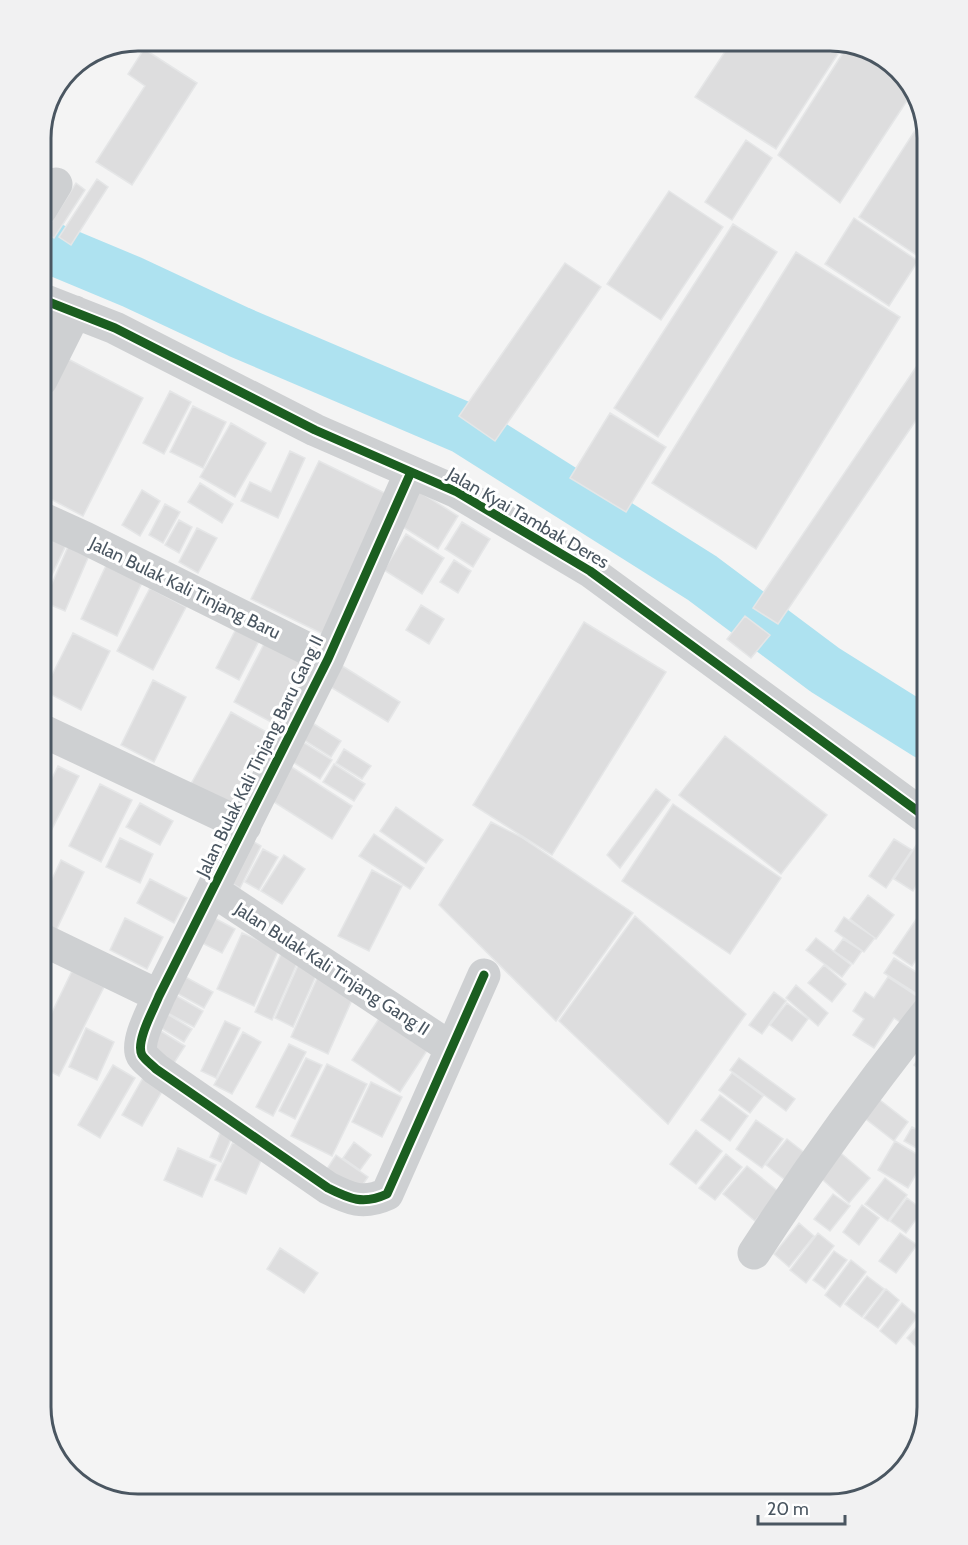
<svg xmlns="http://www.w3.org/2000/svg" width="968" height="1545" font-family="Cabin,sans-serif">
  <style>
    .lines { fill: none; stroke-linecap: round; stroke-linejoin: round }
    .river { stroke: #aee2f0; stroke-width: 52 }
    .building { fill: #ddddde; stroke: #e5e6e7; stroke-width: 1.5 }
    .minor { stroke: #ced0d2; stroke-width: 33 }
    .cycleway-casing { stroke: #fff; stroke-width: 13 }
    .cycleway { stroke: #1b5e20; stroke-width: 9 }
    .labels { text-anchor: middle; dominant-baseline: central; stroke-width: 6; stroke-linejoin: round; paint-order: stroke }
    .street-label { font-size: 18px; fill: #4a5661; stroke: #fff }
    .rim { fill: none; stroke: #4a5661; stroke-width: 3 }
  </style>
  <rect width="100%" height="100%" fill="#f4f4f4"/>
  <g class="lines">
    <!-- river -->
    <path class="river" d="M41,244l91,38 107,50 225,96 238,150 123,92 102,64"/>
  </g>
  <!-- building -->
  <path class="building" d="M150,41h22l-7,9z
    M732,41h105l8,2 -69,106 -81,-52z
    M848,45l37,12 29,33 -74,113 -62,-48z
    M144,49l53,34 -65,102 -36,-23 49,-76 -17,-12z
    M923,118l5,20 -1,124 -68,-45z
    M746,140l26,18 -40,62 -27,-18z
    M97,179l11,8 -37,58 -12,-8z
    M76,183l9,7 -31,48 -9,-6z
    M669,191l54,36 -62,93 -54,-36z
    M854,218l64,43 -29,45 -64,-42z
    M733,224l44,28 -119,185 -44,-29z
    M796,252l104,65 -144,232 -104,-66z
    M565,263l36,24 -106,154 -36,-25z
    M927,351v53l-149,220 -25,-16z
    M68,359l75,39 -60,118 -42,-22v-82z
    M170,391l21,11 -27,52 -21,-11z
    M193,406l33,16 -23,46 -33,-16z
    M610,413l56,34 -40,65 -56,-34z
    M231,423l35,20 -31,54 -35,-20z
    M290,451l15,7 -27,60 -37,-17 9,-19 21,10z
    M319,461l72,35 -68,138 -72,-35z
    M200,483l33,21 -11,19 -34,-21z
    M415,489l43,27 -20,33 -43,-27z
    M142,490l18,11 -20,35 -18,-11z
    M165,504l15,8 -17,31 -14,-8z
    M179,520l13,7 -13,26 -14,-8z
    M462,522l28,17 -17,28 -28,-18z
    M197,528l20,10 -19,35 -19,-11z
    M406,534l38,24 -22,36 -38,-24z
    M51,538l15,7 -25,53v-39z
    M70,542l21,9 -26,60 -21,-9z
    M110,557l36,17 -29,62 -36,-17z
    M454,560l17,11 -13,22 -18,-11z
    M150,588l36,19 -33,63 -36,-19z
    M421,605l23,14 -15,25 -23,-14z
    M745,616l25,19 -19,23 -24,-19z
    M584,622l82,50 -114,183 -79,-50z
    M236,629l23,12 -20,39 -23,-12z
    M73,633l37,18 -29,59 -37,-19z
    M265,642l38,19 -32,61 -37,-20z
    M336,662l64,40 -12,20 -64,-39z
    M153,680l33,17 -32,65 -33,-17z
    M231,712l39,22 -44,79 -39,-22z
    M306,719l35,22 -10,16 -35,-22z
    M725,736l102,79 -46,59 -102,-79z
    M295,737l37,23 -12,19 -37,-23z
    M344,749l27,17 -9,13 -26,-16z
    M284,762l68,44 -20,33 -69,-44z
    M334,764l31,20 -11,17 -31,-19z
    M58,766l21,10 -28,55 -10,-5v-25z
    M100,784l32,16 -31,62 -32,-16z
    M656,789l14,11 -50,68 -13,-13z
    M140,803l33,18 -13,24 -34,-18z
    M673,804l108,74 -51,76 -108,-73z
    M396,807l47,33 -17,23 -46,-32z
    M491,822l30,15 112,76 -77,108 -117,-116z
    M374,834l50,34 -14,21 -51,-33z
    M242,835l19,11 -21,42 -20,-11z
    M120,838l33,16 -13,29 -34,-16z
    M894,839l18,11 -26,38 -17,-12z
    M917,844l10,6v18l-14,23 -19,-12z
    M263,849l15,8 -19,33 -14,-8z
    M284,855l21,14 -23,35 -21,-13z
    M61,860l23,12 -31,65 -12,-6v-28z
    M372,870l30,16 -33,65 -31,-15z
    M150,879l37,19 -13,25 -37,-20z
    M868,895l26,20 -18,24 -26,-20z
    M927,900v20l-8,-6z
    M205,913l30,16 -13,24 -30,-15z
    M635,916l111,98 -78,110 -109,-103z
    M844,917l31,21 -11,14 -29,-21z
    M125,918l38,19 -16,32 -37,-19z
    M917,918l10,7v18l-15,23 -19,-13z
    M242,933l37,16 -25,57 -37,-17z
    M816,938l35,27 -9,12 -36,-27z
    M843,939l19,12 -9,13 -19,-13z
    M285,945l17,7 -30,68 -17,-8z
    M894,958l33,21v5l-7,12 -36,-23z
    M300,961l19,8 -26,58 -18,-9z
    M824,965l22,19 -14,18 -24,-19z
    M72,971l32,16 -45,89 -18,-9v-32z
    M180,974l33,18 -9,16 -33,-18z
    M319,974l37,17 -28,63 -37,-17z
    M888,977l32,21 -17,26 -9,-6 -20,30 -21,-13 11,-16 -11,-8 12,-19 9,6z
    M796,985l32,28 -10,13 -32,-28z
    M168,991l35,20 -9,16 -36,-19z
    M774,992l12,9 -24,33 -13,-9z
    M787,1003l21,16 -16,22 -22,-16z
    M159,1009l33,20 -8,13 -33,-20z
    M382,1014l48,32 -30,46 -48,-32z
    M225,1021l15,7 -24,50 -15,-7z
    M151,1025l34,21 -11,17 -33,-21z
    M86,1028l28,14 -17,38 -28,-13z
    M243,1032l18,10 -29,52 -18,-9z
    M289,1044l17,8 -33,64 -17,-9z
    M927,1046v28l-13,-9z
    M306,1058l16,7 -27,54 -16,-8z
    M739,1058l56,41 -9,12 -56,-41z
    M327,1064l40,20 -35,72 -41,-20z
    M113,1065l22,13 -35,60 -22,-13z
    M732,1073l31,23 -13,17 -31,-23z
    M144,1076l20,12 -22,38 -20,-11z
    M371,1082l31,15 -20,40 -30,-15z
    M720,1095l28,21 -18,25 -29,-21z
    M876,1097l32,25 -14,19 -32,-25z
    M756,1120l27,19 -21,29 -26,-19z
    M224,1124l11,6 -14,32 -11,-5z
    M912,1127l15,8v19l-23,-13z
    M696,1130l26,21 -26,33 -26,-20z
    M787,1139l23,18 -21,26 -23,-18z
    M895,1141l30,18 -17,29 -30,-18z
    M233,1142l30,14 -17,38 -31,-14z
    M354,1142l17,13 -11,15 -17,-12z
    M178,1148l38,17 -14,32 -38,-17z
    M836,1149l34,29 -21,25 -33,-29z
    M726,1154l16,13 -27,33 -16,-12z
    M336,1155l32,22 -14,20 -31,-22z
    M747,1166l32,26 -24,29 -32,-27z
    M885,1178l22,17 -19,26 -23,-17z
    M833,1194l17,12 -20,25 -16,-12z
    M907,1198l16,12 -17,23 -16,-12z
    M862,1205l17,13 -20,27 -16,-13z
    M799,1223l15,13 -25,31 -15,-13z
    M818,1233l16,13 -28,37 -16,-13z
    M900,1233l17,12 -21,28 -17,-12z
    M280,1248l38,25 -14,20 -37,-24z
    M834,1251l13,9 -22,29 -12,-9z
    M851,1260l15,12 -26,35 -15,-12z
    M867,1276l17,13 -22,28 -17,-13z
    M886,1289l13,11 -21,28 -14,-10z
    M902,1303l16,13 -22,28 -16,-13z
    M921,1322l6,6v29l-20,-19z"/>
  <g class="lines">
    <!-- minor -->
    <path class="minor" d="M41,209l15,-25
      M41,299l74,29 200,102 142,62 133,79 337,247
      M41,380l34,-68
      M411,472l-83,187 -169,337c-5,13 -24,46 -17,59 3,5 9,9 14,14l172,119c22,11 35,17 59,6l97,-219
      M41,518l44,20 243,121
      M41,730l204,96
      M212,890l239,158
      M41,939l118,57
      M754,1253c54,-83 112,-163 173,-240"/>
    <!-- cycleway casing -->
    <g class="cycleway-casing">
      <path id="cycleway" d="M41,299l74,29 200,102 142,62 133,79 337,247
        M411,472l-83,187 -169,337c-5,13 -24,46 -17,59 3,5 9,9 14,14l172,119c22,11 35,17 59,6l97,-219"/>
    </g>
    <!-- cycleway -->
    <use href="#cycleway" class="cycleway"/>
  </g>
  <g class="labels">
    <!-- street labels -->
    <g class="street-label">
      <text transform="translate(528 518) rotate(30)">Jalan Kyai Tambak Deres</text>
      <text transform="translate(185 588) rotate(26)">Jalan Bulak Kali Tinjang Baru</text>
      <text transform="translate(260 756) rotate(-64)">Jalan Bulak Kali Tinjang Baru Gang II</text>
      <text transform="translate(332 969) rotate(33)">Jalan Bulak Kali Tinjang Gang II</text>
    </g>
  </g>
  <!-- crop -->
  <path d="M0 0H968V1545H0ZM138 51H830A87 87 0 0 1 917 138V1407A87 87 0 0 1 830 1494H138A87 87 0 0 1 51 1407V138A87 87 0 0 1 138 51Z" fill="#f1f1f2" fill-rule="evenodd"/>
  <path class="rim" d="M138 51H830A87 87 0 0 1 917 138V1407A87 87 0 0 1 830 1494H138A87 87 0 0 1 51 1407V138A87 87 0 0 1 138 51Z"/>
  <!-- scale -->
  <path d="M758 1515v9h87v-9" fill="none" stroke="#4a5661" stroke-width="3"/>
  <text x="767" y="1515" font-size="18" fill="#4a5661" stroke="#ffffff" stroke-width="4.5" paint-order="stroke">20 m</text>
</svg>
